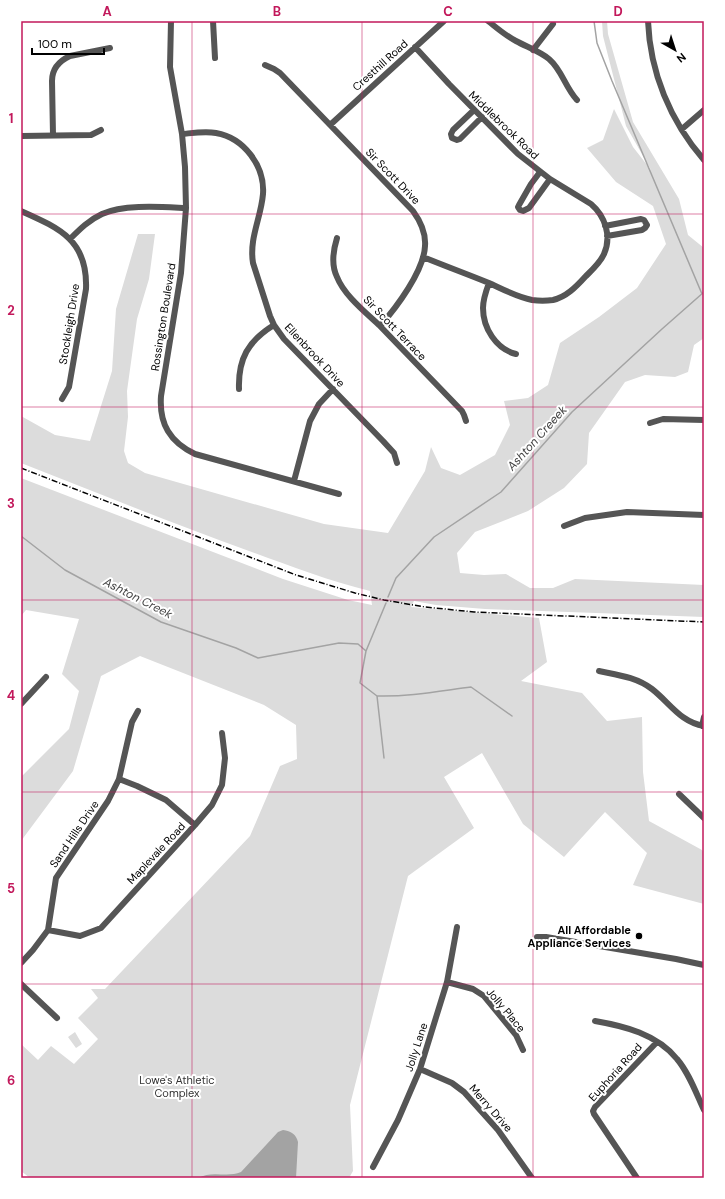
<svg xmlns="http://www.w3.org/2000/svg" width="725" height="1199" font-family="'DM Sans',sans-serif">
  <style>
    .green { fill: #dcdcdc }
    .water { fill: #a3a3a3 }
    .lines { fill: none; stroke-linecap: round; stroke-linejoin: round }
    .stream { stroke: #a3a3a3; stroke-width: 1.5 }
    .minor { stroke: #555; stroke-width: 6 }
    .rail { stroke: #000; stroke-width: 1.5; stroke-dasharray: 6 2 1 2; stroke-linecap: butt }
    .grid { fill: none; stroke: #c2185b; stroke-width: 1; stroke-opacity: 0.55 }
    .poi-dot { fill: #000; stroke: #fff; stroke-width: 1.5 }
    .labels { text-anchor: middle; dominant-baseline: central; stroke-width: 4; stroke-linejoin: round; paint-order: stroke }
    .street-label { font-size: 11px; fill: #000; stroke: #fff }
    .poi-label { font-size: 11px; font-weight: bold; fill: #000; stroke: #fff; text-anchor: end }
    .park-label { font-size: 11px; fill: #333; stroke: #fff }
    .water-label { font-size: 12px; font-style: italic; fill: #444; stroke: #fff }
    .neatline { fill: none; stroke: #c2185b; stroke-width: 1.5 }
    .grid-label { font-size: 13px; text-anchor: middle; font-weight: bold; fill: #c2185b }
  </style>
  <rect width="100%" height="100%" fill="#fff"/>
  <!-- green -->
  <path class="green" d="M602,21h5l1,13 25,88 46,77 9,36 16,13v90l-10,7 -6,27 -13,5 -30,-2 -20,7 -36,51 -2,31 -23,24 -36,23 -53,21 -18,21 3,20 24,2 22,-1 24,14h23l22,-9 129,6v32l-219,-8 -49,-4 -22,-4 -3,6 128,11 8,44 -26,19 61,12 25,28 35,-4 1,55 6,49 53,29 2,3v51l-71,-19 14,-32 -42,-41 -41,45 -41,-33 -41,-71 -38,24 30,51 -66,48 -58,229 3,66 -4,7h-319l-9,-7v-127l17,16 13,-14 23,18 24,-25 -20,-21 20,-20 -7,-9h14l145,-153 30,-70 17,-7 -1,-34 -32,-20 -124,-49 -39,20 -28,95 -52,70v-64l48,-48 10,-38 -17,-17 17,-55 -53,-9 -5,6v-138l262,101 65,21 24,5 -2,-14c-42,-10 -82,-26 -121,-40 -77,-28 -152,-58 -228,-88v-47l34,19 35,6 22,-70 4,-62 22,-75h17l-6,45 -12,40 -10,72 1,26 -4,34 4,12 17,10 179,51 64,9 37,-62 6,-24 10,21 19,7 35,-20 15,-30 -6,-24 24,-3 20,-13 12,-42 39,-26 38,-29 29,-44 -13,-38 -37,-24 -29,-34 16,-8 11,-31 19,38 18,23 -25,-44 -23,-90z
    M75,1032l7,12 -6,4 -8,-11z"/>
  <!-- water -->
  <path class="water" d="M283,1130c8,1 13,4 15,12l-2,36h-98c14,-8 29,0 43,-6l37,-40z"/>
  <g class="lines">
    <!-- stream -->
    <path class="stream" d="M594,21l3,22 15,38 90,213
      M21,536l44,34 96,52 75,26 22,10 81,-15 19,1 8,7
      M388,597l8,-19 38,-41 67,-45 71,-80 90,-83 42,-37
      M377,696c31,1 63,-5 94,-9l41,29
      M384,758l-7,-62 -17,-13 6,-32 20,-48"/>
    <!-- minor -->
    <path class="minor" d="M171,21l-1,46 12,67 3,33 1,41 -5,65 -20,123c-2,28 9,46 34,58l144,40
      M213,21l2,37
      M488,21c9,7 18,15 28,20 11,6 23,10 33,18 13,11 16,28 28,41
      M648,21c2,51 22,100 56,139
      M415,47l34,37 69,70 32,25 41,25c14,12 21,32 13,50 -4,9 -12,16 -19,23 -9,10 -19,20 -32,23 -7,1 -14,1 -21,0 -15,-3 -30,-11 -43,-17 -22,-9 -44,-17 -66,-26
      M533,50l20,-26
      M265,65l9,4 6,4 133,138c8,11 13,22 12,35 -1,25 -29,62 -45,80
      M474,110l-21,20 -2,4 1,4 5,2 3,-1 22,-22
      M330,125l114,-104
      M682,129l22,-19
      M182,134c11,-1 23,-3 34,-1 28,5 49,33 47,61 -2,24 -14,44 -10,69l17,53 4,9 10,14 99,102 11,12 3,10
      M53,135l-1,-54c0,-12 7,-20 18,-25l40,-8
      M21,136l70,-1 10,-5
      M540,172l-9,12 -12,21 -1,2 2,3 3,1 6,-3 21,-29
      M21,211c38,17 67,29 65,78l-17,98 -7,12
      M605,226l36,-7 3,1 3,5 -2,3 -3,2 -35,6
      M337,238c-4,13 -6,27 0,39 7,18 28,35 42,48 28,29 55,57 83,86l2,4 2,6
      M70,239c10,-10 19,-19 32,-25 22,-10 60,-7 84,-6
      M489,283c-3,8 -6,16 -6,25 0,20 13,41 33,46
      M239,389c-1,-30 9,-48 35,-64
      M650,423l13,-4 41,1
      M294,481l16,-60 9,-17 14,-15
      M564,526l21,-8 42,-6 77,3
      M599,671c19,4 37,6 53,18 18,14 28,33 52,37
      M21,704l25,-27
      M702,726l2,-9
      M119,779l18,7 29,14 29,25
      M679,794l25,24
      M48,930l32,6 21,-8 94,-103 17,-20 10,-20 3,-27 -3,-25
      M537,937h9l130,22 28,6
      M21,963l12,-13 15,-20 8,-52 52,-77 11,-22 13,-57 6,-11
      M447,982l26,7 11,7 32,39 7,15
      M21,984l36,34
      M595,1021c29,5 62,13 82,38 12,14 19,34 27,51
      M420,1069l32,14 12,9 34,38 34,48
      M373,1167l25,-47 22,-51 27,-87 10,-55
      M637,1178l-43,-64 -1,-3 2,-4 62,-65"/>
    <!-- rail -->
    <path class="rail" d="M21,468l275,107 59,18 29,7 41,7 49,5 230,10"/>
  </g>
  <!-- grid -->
  <path class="grid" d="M192,21v1157M362,21v1157M533,21v1157M21,214h683M21,407h683M21,600h683M21,792h683M21,984h683"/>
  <!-- markers -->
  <circle class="poi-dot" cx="639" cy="936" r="4"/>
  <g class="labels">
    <!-- street labels -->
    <g class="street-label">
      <text transform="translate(380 65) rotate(-42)">Cresthill Road</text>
      <text transform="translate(504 125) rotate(44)">Middlebrook Road</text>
      <text transform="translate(393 176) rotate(46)">Sir Scott Drive</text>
      <text transform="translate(163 317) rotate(-81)">Rossington Boulevard</text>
      <text transform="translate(69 324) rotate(-81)">Stockleigh Drive</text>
      <text transform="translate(395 328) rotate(46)">Sir Scott Terrace</text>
      <text transform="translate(315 355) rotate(47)">Ellenbrook Drive</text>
      <text transform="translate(74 834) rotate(-56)">Sand Hills Drive</text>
      <text transform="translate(156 853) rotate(-47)">Maplevale Road</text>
      <text transform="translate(506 1010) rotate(50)">Jolly Place</text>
      <text transform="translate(416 1047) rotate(-72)">Jolly Lane</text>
      <text transform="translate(615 1072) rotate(-48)">Euphoria Road</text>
      <text transform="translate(491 1108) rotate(49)">Merry Drive</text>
    </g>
    <!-- poi labels -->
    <g class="poi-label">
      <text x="631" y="930">All Affordable<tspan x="631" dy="13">Appliance Services</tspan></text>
    </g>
    <!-- park labels -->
    <g class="park-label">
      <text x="177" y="1080">Lowe's Athletic<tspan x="177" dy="13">Complex</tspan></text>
    </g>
    <!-- water labels -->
    <g class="water-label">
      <text transform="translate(537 438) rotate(-48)">Ashton Creeek</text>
      <text transform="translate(138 598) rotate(27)">Ashton Creek</text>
    </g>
  </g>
  <!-- border -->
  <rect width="725" height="1199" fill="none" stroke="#ffffff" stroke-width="44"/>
  <!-- north arrow -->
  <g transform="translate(675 50) rotate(141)" stroke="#ffffff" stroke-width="3" paint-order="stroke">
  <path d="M0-3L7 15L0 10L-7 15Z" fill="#000000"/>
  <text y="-6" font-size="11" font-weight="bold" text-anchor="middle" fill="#000000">N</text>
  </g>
  <!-- scale -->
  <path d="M32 48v6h72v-6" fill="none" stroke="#000000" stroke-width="2"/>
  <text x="38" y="48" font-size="12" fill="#000000" stroke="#ffffff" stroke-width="3" paint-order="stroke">100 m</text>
  <rect x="22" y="22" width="681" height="1155" class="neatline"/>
  <g class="grid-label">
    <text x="107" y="16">A</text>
    <text x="277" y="16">B</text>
    <text x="448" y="16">C</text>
    <text x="618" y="16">D</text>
    <text x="11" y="123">1</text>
    <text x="11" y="315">2</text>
    <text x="11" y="508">3</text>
    <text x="11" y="700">4</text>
    <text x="11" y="893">5</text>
    <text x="11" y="1085">6</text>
  </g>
</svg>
